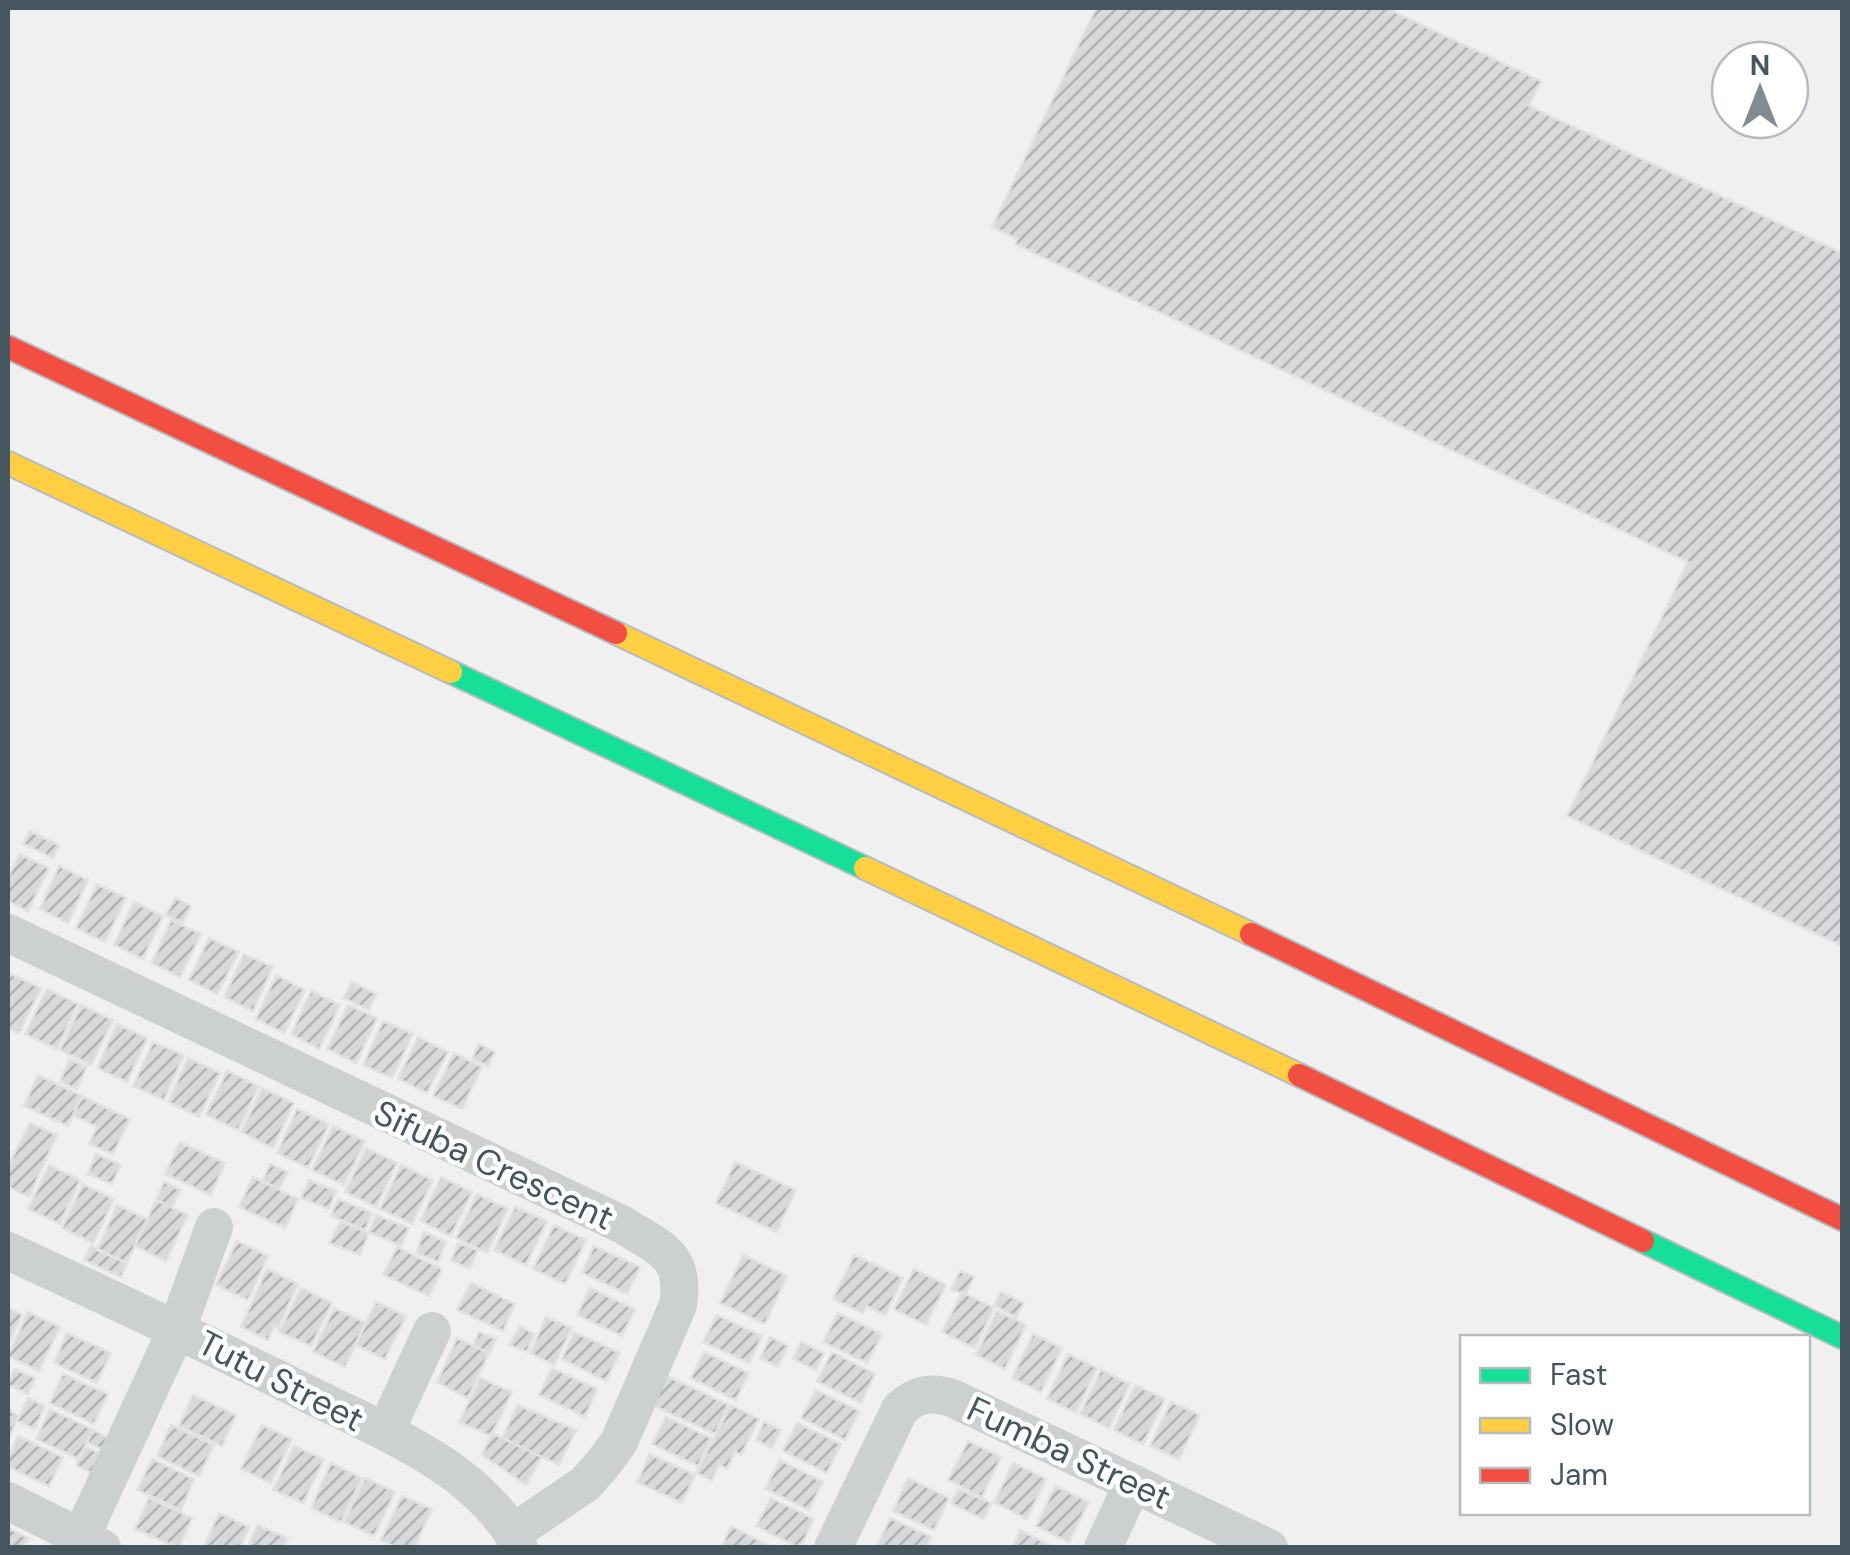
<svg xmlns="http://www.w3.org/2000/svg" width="1850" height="1555" font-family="'DM Sans',sans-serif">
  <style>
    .building { fill: url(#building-hatch); stroke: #e2e2e3; stroke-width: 2.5 }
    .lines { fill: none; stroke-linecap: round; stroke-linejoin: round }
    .fast-casing { stroke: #b4bbc1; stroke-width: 26 }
    .slow-casing { stroke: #b4bbc1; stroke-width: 26 }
    .jam-casing { stroke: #b4bbc1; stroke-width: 26 }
    .street { stroke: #ccd0d1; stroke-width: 38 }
    .fast { stroke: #16e098; stroke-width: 22 }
    .slow { stroke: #ffcf43; stroke-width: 22 }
    .jam { stroke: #f24e42; stroke-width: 22 }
    .labels { text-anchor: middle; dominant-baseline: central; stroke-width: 9; stroke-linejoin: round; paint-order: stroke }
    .street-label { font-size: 35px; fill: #45565f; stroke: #fff }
  </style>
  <defs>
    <pattern id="building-hatch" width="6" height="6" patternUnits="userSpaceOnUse" patternTransform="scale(2.5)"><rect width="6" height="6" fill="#d7d9da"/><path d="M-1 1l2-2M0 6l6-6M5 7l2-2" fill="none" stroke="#b0b3b4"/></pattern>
  </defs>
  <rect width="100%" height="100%" fill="#f1f0f0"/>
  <!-- building -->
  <path class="building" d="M1096,8h290l155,73 -12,25 313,147v693l-275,-130 121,-254 -673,-318 2,-5 -25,-12z
    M30,831l29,14 -6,13 -30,-14z
    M19,854l30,14 -21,43 -20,-10v-23z
    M59,866l29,14 -20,43 -28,-14z
    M97,884l29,14 -21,44 -29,-14z
    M175,898l16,8 -8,17 -17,-8z
    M134,902l29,14 -20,43 -29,-14z
    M171,920l30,14 -21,43 -28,-14z
    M209,938l30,14 -22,42 -28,-14z
    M244,954l29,13 -20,44 -29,-14z
    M9,973l32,15 -22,45 -11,-5z
    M276,975l29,15 -21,43 -28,-14z
    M352,982l24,12 -7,16 -26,-12z
    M47,989l31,15 -21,45 -32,-15z
    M311,991l29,14 -21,44 -28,-15z
    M81,1005l32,15 -22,45 -31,-15z
    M348,1005l29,13 -21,45 -29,-14z
    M383,1021l30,13 -21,44 -29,-13z
    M117,1024l30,14 -20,44 -30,-14z
    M418,1037l30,15 -21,41 -29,-14z
    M153,1042l31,13 -20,45 -31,-14z
    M479,1044l16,8 -7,14 -16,-7z
    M454,1053l28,14 -20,42 -29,-13z
    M188,1058l32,15 -21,44 -31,-15z
    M69,1059l18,8 -10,22 -17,-7z
    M227,1071l32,15 -21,44 -32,-15z
    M38,1075l44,21 -14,30 -44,-20z
    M262,1088l32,15 -21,45 -32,-16z
    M81,1096l49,23 -17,35 -24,-10 8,-17 -24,-12z
    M297,1109l32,15 -21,44 -31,-15z
    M30,1123l27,12 -28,62 -21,-10v-21z
    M333,1126l32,15 -21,44 -32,-15z
    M180,1142l45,21 -14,32 -46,-21z
    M366,1148l31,15 -21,44 -31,-15z
    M96,1154l25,11 -9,19 -24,-10z
    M735,1162l61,28 -19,42 -61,-29z
    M270,1164l18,8 -9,17 -17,-8z
    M49,1165l31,15 -20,44 -32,-15z
    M401,1165l32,15 -21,44 -32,-15z
    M253,1177l45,22 -13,29 -46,-21z
    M441,1177l31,15 -21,44 -31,-15z
    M309,1180l27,11 -7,18 -28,-11z
    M164,1182l17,8 -9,17 -16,-7z
    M83,1184l31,15 -21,44 -31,-15z
    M477,1194l31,15 -21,44 -31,-15z
    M338,1199l34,14 -7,17 -34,-14z
    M156,1200l32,15 -22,46 -31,-15z
    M117,1205l30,14 -20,44 -30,-13z
    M515,1207l32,14 -21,44 -32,-15z
    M376,1215l33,13 -8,18 -32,-14z
    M341,1222l28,11 -9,22 -31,-12z
    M554,1225l32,15 -21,44 -32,-15z
    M424,1232l22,10 -8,20 -22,-9z
    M237,1241l31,15 -20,44 -32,-15z
    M458,1243l20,7 -8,19 -19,-8z
    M91,1246l36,17 -6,14 -37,-17z
    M594,1246l46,21 -13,27 -45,-21z
    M397,1247l45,22 -13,27 -46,-21z
    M743,1255l44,21 -22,48 -45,-21z
    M854,1255l49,23 -18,37 -19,-9 -3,7 -30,-14z
    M267,1269l31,15 -20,44 -4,-2 -6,14 -27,-13z
    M914,1269l32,16 -20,40 -32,-16z
    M960,1271l14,6 -8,17 -15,-4z
    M471,1283l44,21 -12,27 -46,-21z
    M301,1288l31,15 -21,43 -32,-14z
    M590,1288l45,21 -13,27 -45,-21z
    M962,1292l32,16 -19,40 -33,-16z
    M1001,1292l23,11 -8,14 -22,-12z
    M376,1302l30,14 -21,43 -30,-14z
    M8,1308l14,7 -14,30z
    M334,1308l32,15 -21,44 -32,-15z
    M997,1311l29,14 -21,44 -29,-14z
    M28,1312l32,15 -21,44 -31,-15z
    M838,1313l44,21 -15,29 -44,-21z
    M717,1315l45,21 -13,27 -46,-21z
    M546,1317l26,11 -18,37 -24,-12z
    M520,1326l14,8 -7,18 -18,-7z
    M479,1332l17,7 -6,14 -17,-7z
    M574,1332l46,21 -14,28 -44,-22z
    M67,1333l44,20 -14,30 -43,-20z
    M1033,1334l29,14 -21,44 -29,-14z
    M770,1337l18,9 -10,21 -18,-9z
    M457,1338l32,15 -21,45 -31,-16z
    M801,1342l23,11 -8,17 -23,-11z
    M704,1352l45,21 -13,27 -45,-22z
    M832,1352l43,22 -14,29 -44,-22z
    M1068,1354l29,14 -21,45 -29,-14z
    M552,1368l45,21 -12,28 -46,-22z
    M14,1369l21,9 -7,16 -20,-9z
    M1101,1370l29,14 -21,44 -29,-14z
    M63,1374l45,20 -14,30 -44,-21z
    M667,1376l62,29 -14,29 -63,-29z
    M480,1378l32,14 -21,44 -32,-14z
    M1135,1385l30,14 -22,45 -29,-14z
    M816,1390l43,21 -14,29 -44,-22z
    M193,1395l43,20 -14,31 -43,-20z
    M28,1398l17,8 -10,23 -18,-8z
    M1171,1402l29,13 -21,44 -29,-13z
    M518,1405l58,25 -17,35 -57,-27z
    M731,1405l28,14 -18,36 -6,-3 -8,17 -8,-4 -7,15 -16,-7z
    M50,1409l43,21 -14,29 -43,-20z
    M8,1410l11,6 -11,24z
    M666,1417l45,21 -13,28 -46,-22z
    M764,1422l17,8 -9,18 -16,-8z
    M797,1423l44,21 -14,29 -44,-22z
    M171,1425l43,20 -15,31 -42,-20z
    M262,1425l30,14 -21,44 -30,-14z
    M93,1430l16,8 -6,12 -16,-8z
    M492,1433l50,24 -16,28 -44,-30z
    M18,1436l45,21 -14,29 -41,-19v-9z
    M968,1441l33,16 -19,40 -34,-17z
    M85,1446l17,9 -9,19 -17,-9z
    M294,1446l30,13 -21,44 -30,-13z
    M650,1454l45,21 -13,28 -45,-21z
    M152,1459l42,20 -13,31 -44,-20z
    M780,1460l43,22 -14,28 -44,-21z
    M331,1463l31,15 -21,44 -30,-14z
    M1013,1463l33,16 -19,40 -33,-17z
    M365,1478l30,14 -21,44 -30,-14z
    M908,1478l41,20 -15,32 -41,-19z
    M1055,1486l34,16 -20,40 -33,-16z
    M958,1489l34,14 -9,16 -32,-16z
    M402,1496l30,13 -18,39h-17l-16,-8z
    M149,1498l43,20 -13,30 -44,-19z
    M771,1498l43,21 -14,29 -44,-22z
    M219,1513l30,14 -9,21h-37z
    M890,1518l41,19 -5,11h-50z
    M258,1525l30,13 -5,10h-36z
    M731,1526l42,22h-52z
    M8,1528l20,10 -4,10h-16z
    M1020,1530l35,18h-43z"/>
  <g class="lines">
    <!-- fast casing -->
    <g class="fast-casing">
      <path id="fast" d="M451,672l414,196
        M1643,1241l199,96"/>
    </g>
    <!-- slow casing -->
    <g class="slow-casing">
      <path id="slow" d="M8,463l443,209
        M616,633l635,301
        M865,868l434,207"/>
    </g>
    <!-- jam casing -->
    <g class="jam-casing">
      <path id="jam" d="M8,347l608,286
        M1251,934l591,285
        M1299,1075l344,166"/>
    </g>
    <!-- street -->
    <path class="street" d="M8,933l615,292c38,24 63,30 55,80l-59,137 -17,23 -17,19 -71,48
      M8,1251c98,45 197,92 294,140 49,25 103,47 148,79 23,16 61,51 69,78
      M385,1432l47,-101
      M8,1501l94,47
      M76,1548l101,-219 37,-102
      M833,1548l67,-139c16,-15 31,-18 52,-11l317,150
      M1103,1548l30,-65"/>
    <!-- fast -->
    <use href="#fast" class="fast"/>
    <!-- slow -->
    <use href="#slow" class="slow"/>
    <!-- jam -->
    <use href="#jam" class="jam"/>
  </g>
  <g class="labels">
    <!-- street labels -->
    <g class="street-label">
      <text transform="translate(494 1165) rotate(25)">Sifuba Crescent</text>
      <text transform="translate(281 1381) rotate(27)">Tutu Street</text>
      <text transform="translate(1069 1453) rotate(25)">Fumba Street</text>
    </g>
  </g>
  <!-- border -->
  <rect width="1850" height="1555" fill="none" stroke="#45565f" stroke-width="20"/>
  <!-- legend -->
  <rect x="1460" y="1335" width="350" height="180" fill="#ffffff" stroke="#b5bbbf" stroke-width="2.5"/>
  <rect x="1480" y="1368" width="50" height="15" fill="#16e098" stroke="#b5bbbf" stroke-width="2.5"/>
  <text x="1550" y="1385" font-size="30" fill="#45565f">Fast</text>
  <rect x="1480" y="1418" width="50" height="15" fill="#ffcf43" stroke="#b5bbbf" stroke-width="2.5"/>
  <text x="1550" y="1435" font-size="30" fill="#45565f">Slow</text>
  <rect x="1480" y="1468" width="50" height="15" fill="#f24e42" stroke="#b5bbbf" stroke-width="2.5"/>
  <text x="1550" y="1485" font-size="30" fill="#45565f">Jam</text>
  <!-- north arrow -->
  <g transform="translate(1760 90)"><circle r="48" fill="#ffffff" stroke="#b5bbbf" stroke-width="2.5"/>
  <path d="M0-8L18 38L0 25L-18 38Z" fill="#818c92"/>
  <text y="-15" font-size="28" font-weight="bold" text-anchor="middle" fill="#45565f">N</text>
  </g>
</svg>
